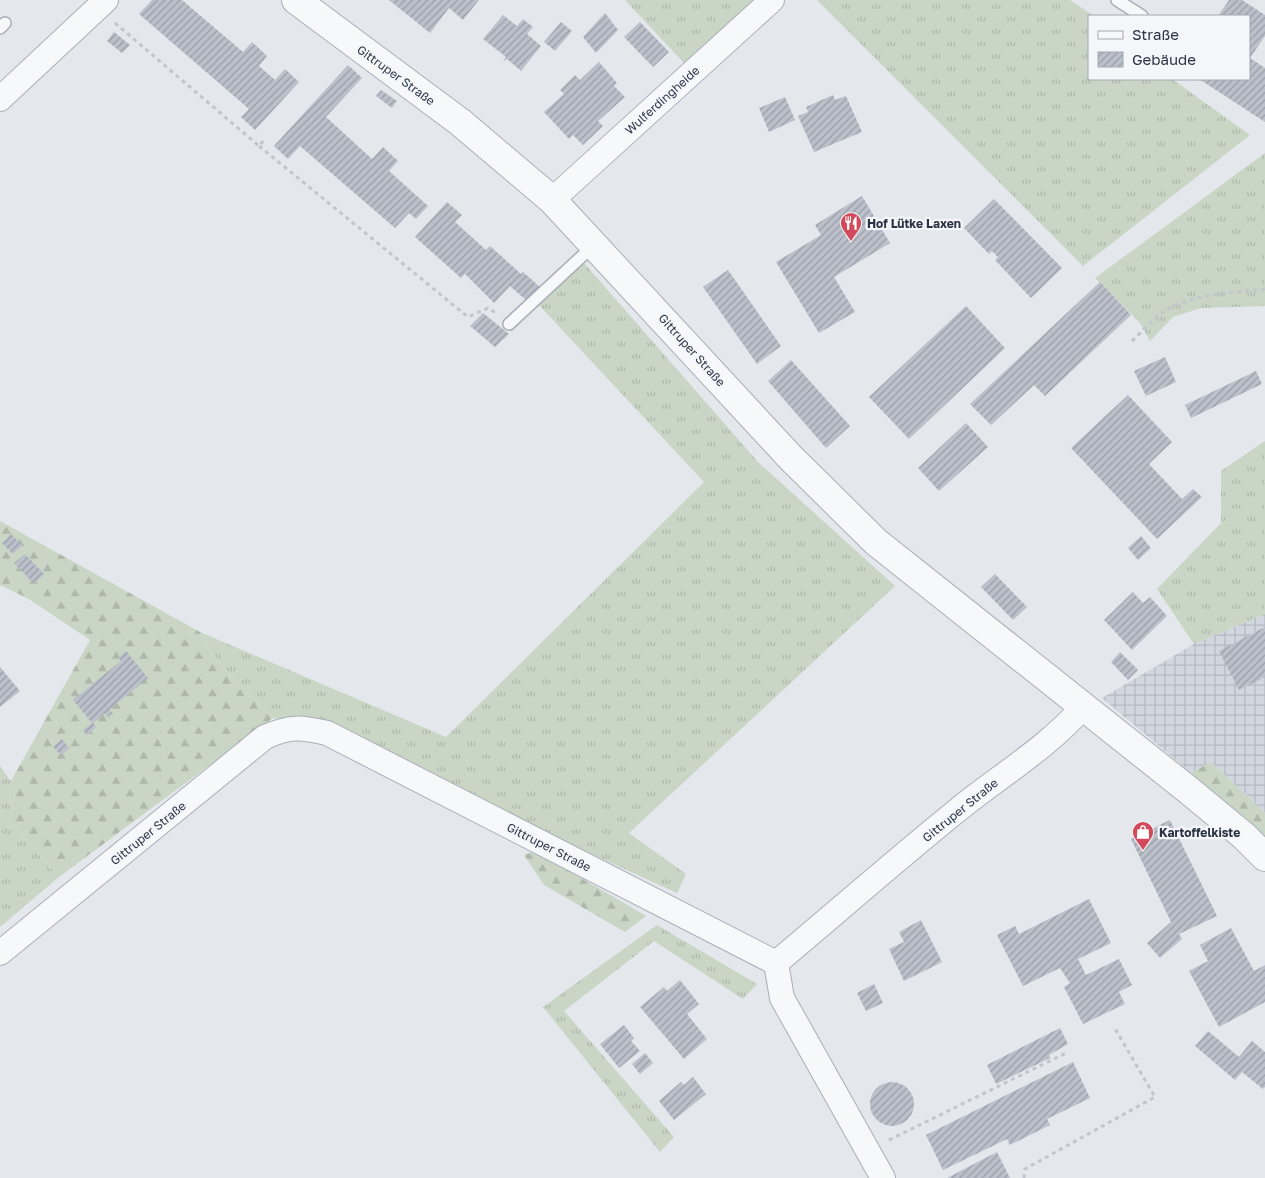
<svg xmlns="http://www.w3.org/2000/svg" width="1265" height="1178" font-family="'Golos Text',sans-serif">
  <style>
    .industrial { fill: url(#industrial-grid) }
    .grass { fill: url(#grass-tufts) }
    .forest { fill: url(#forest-firs) }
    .building { fill: url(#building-hatch) }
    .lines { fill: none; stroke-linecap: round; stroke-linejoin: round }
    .service-casing { stroke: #a9aeb7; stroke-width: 14 }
    .minor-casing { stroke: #a9aeb7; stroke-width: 26 }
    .tertiary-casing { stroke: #a9aeb7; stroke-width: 30 }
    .path { stroke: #c2c5cb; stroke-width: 3; stroke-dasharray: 4 4; stroke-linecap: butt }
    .service { stroke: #f7f8fa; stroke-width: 11 }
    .minor { stroke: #f7f8fa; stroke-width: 24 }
    .tertiary { stroke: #f7f8fa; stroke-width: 28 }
    .labels { text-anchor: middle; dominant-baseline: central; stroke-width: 4.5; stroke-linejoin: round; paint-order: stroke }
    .street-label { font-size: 12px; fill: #2b3445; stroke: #f4f6f9 }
    .poi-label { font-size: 12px; font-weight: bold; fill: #2b3445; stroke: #f4f6f9; text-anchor: start }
  </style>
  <defs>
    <pattern id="industrial-grid" width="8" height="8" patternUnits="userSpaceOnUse" patternTransform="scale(1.25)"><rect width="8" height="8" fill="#d2d6de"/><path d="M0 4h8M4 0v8" fill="none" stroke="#b4b8c0"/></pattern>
    <pattern id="grass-tufts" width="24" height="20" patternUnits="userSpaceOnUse" patternTransform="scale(1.25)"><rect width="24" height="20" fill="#c9d6c5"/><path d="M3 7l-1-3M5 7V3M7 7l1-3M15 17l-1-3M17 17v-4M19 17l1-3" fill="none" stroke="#adb8ab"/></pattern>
    <pattern id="forest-firs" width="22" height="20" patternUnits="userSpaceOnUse" patternTransform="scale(1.25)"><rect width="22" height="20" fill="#c9d6c5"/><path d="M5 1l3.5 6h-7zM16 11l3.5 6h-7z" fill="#adb8ab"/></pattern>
    <pattern id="building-hatch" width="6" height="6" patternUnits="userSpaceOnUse" patternTransform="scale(1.25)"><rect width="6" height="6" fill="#bbc0ca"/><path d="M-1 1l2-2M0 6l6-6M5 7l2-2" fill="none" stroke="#989da6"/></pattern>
  </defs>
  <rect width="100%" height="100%" fill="#e4e7ec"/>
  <!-- industrial -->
  <path class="industrial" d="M1265,614v199l-54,-51 -20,11 -89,-75 92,-54z"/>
  <!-- grass -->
  <path class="grass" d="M625,0h131l-72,63z
    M817,0h253l24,16h-5v63h83l78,56 -167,131z
    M1265,153v153l-64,2 -28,9 -23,24 -10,-18 -45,-45z
    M584,263l174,199 137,124 -266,247 57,41 -9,19 -114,-52 -224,-116 -66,-7 -51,-51 -22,-35 246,105 258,-255 -166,-178z
    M1265,441v173l-71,30 -37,-55 64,-66v-52z
    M0,766l11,15 -1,41 49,55 -59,50z
    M657,925l100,59 -14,15 -89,-58 -90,70 110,126 -14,15 -117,-145z"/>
  <!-- forest -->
  <path class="forest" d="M0,521l200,111 22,35 51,51 -214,159 -49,-55 1,-41 79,-141 -61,-41 -29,-14z
    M1211,762l54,51v28l-74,-68z
    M535,851l111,65 -21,16 -81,-47 -20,-30z"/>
  <!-- building -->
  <path class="building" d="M152,0h30l61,52 9,-10 15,14 -8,10 16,14 10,-11 14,13 -44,48 -14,-13 8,-8 -110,-95z
    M389,0h90l-16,20 -14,-12 -19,25z
    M1229,0h13l23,15v21l-15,22 15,10v54l-66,-43h50v-63h-31z
    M605,13l13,17 -22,23 -13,-16z
    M503,15l14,11 6,-7 10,8 -6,7 14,12 -20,25 -14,-12 -4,2 3,-4 -23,-18z
    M561,22l11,9 -17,20 -11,-9z
    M640,22l29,30 -16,15 -29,-30z
    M114,32l16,13 -8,8 -15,-12z
    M599,62l18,21 -3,3 11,11 -27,24 5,5 -20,19 -10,-10 -4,4 -25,-27 20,-18 -4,-4 15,-15 5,5z
    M348,65l14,13 -36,39 46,42 11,-12 15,14 -9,10 39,35 -12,13 -7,-6 -14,15 -95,-82 -12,13 -14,-13z
    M381,90l16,11 -5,7 -16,-12z
    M833,95l2,5 11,-4 16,36 -48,20 -16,-36 10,-4 -2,-5z
    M785,97l10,23 -26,12 -10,-24z
    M862,196l28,47 -56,34 21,35 -36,21 -43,-71 45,-27 -6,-10z
    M994,199l68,69 -31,30 -36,-38 3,-3 -6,-6 -3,3 -25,-26z
    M447,202l15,13 -7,7 31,28 4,-4 31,28 2,-2 17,15 -13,14 -17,-15 -16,17 -29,-29 -4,4 -46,-41z
    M728,270l53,76 -24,18 -54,-77z
    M1100,282l31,33 -86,81 -11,-11 -43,40 -21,-21z
    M966,306l39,42 -96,91 -40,-42z
    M483,313l26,21 -14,13 -25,-21z
    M1165,357l11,25 -30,14 -12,-25z
    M791,360l59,66 -24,22 -58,-67z
    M1256,371l6,13 -71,34 -6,-13z
    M1128,395l44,47 -23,22 33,35 11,-10 9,8 -45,42 -86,-91z
    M966,423l22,24 -49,44 -21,-23z
    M11,534l11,11 -9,9 -11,-11z
    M1141,536l10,12 -13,12 -10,-12z
    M25,554l19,20 -10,10 -20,-21z
    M995,574l32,33 -14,13 -32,-33z
    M1133,592l10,11 7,-6 17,19 -35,34 -28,-30z
    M1265,627v50l-26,13 -20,-39z
    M126,651l22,27 -39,32 4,3 -5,4 -3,-4 -12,10 3,4 -9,8 -4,-5 9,-7 -19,-23 48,-39 -3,-3z
    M1120,652l18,18 -10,10 -17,-18z
    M0,667l20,24 -20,16z
    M62,739l7,9 -8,7 -8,-8z
    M1170,820l47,96 -38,18 3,5 -22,19 -13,-15 24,-21 -40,-83z
    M1089,899l22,44 -33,16 8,16 33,-16 13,26 -13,7 6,12 -42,20 -19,-37 6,-4 -10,-15 -37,18 -26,-51 18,-9 4,8z
    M921,920l21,42 -38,19 -15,-32 15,-7 -5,-10z
    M1231,928l23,43 11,-6v37l-46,25 -30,-56 19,-10 -8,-16z
    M680,980l19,24 -12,10 20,25 -23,20 -44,-52 24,-20 3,4z
    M874,984l9,19 -17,8 -9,-18z
    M624,1025l10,13 -3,3 9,10 -21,17 -19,-24z
    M1060,1028l8,16 -19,11 1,3 -54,26 -9,-19z
    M1208,1031l31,26 13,-16 13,11v35l-2,2 -21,-17 -7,8 -40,-34z
    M645,1053l8,10 -13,11 -8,-10z
    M1073,1062l17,36 -43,21 3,6 -40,20 -3,-6 -64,31 -17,-35z
    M693,1077l13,17 -32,26 -15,-19 22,-19 3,3z
    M870 1104a22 22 0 1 1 44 0a22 22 0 1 1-44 0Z
    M997,1152l13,26h-63z"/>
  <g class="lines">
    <!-- service casing -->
    <g class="service-casing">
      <path id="service" d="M1117,0l25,16
        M0,28l5,-5
        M509,324l85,-79"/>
    </g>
    <!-- minor casing -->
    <g class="minor-casing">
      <path id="minor" d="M0,99l106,-99
        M552,200l220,-200
        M0,953l265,-216c25,-11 35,-10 62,-4l449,230c61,-51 121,-104 183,-154 42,-34 88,-61 124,-102
        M776,963l6,35 101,180"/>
    </g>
    <!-- tertiary casing -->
    <g class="tertiary-casing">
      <path id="tertiary" d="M296,0l164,122 92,78 238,257 86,85 311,247 57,47 21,21"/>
    </g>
    <!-- path -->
    <path class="path" d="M115,23l144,123 5,-6
      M259,146l209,171 20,-9 8,5
      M1132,341c10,-9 20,-22 31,-29 30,-19 68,-19 102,-23
      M889,1140l177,-87
      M1024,1178l1,-9 130,-72 -41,-70"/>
    <!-- service -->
    <use href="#service" class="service"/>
    <!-- minor -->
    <use href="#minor" class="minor"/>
    <!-- tertiary -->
    <use href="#tertiary" class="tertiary"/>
  </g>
  <!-- icons -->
  <defs>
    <g id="restaurant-pin" transform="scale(1.125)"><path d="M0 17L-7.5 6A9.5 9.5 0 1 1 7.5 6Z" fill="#d1495b" stroke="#f4f6f9"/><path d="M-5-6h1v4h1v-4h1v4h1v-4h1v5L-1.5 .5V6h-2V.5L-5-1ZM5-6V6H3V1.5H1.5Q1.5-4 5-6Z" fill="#fff"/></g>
    <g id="shop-pin" transform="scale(1.125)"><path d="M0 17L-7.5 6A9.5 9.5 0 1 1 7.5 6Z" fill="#d1495b" stroke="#f4f6f9"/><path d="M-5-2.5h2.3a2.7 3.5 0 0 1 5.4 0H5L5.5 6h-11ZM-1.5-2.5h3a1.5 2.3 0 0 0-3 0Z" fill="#fff"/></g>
  </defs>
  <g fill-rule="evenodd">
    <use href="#restaurant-pin" x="851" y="223"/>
    <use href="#shop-pin" x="1143" y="832"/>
  </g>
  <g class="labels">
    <!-- street labels -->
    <g class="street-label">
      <text transform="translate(396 75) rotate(36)">Gittruper Straße</text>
      <text transform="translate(662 100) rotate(-42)">Wulferdingheide</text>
      <text transform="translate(692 350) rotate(48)">Gittruper Straße</text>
      <text transform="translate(960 810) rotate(-39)">Gittruper Straße</text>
      <text transform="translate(148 833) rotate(-39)">Gittruper Straße</text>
      <text transform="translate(549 847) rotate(27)">Gittruper Straße</text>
    </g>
    <!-- poi labels -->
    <g class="poi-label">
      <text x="867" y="223">Hof Lütke Laxen</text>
      <text x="1159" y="832">Kartoffelkiste</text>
    </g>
  </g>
  <!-- legend -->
  <rect x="1088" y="15" width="162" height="65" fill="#f4f6f9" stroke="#a4a8b1"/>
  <rect x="1098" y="31" width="25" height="8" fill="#f7f8fa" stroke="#a4a8b1"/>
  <text x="1132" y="40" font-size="15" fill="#2b3445">Straße</text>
  <rect x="1098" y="52" width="25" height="15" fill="url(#building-hatch)" stroke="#a4a8b1"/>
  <text x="1132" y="65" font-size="15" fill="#2b3445">Gebäude</text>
</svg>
